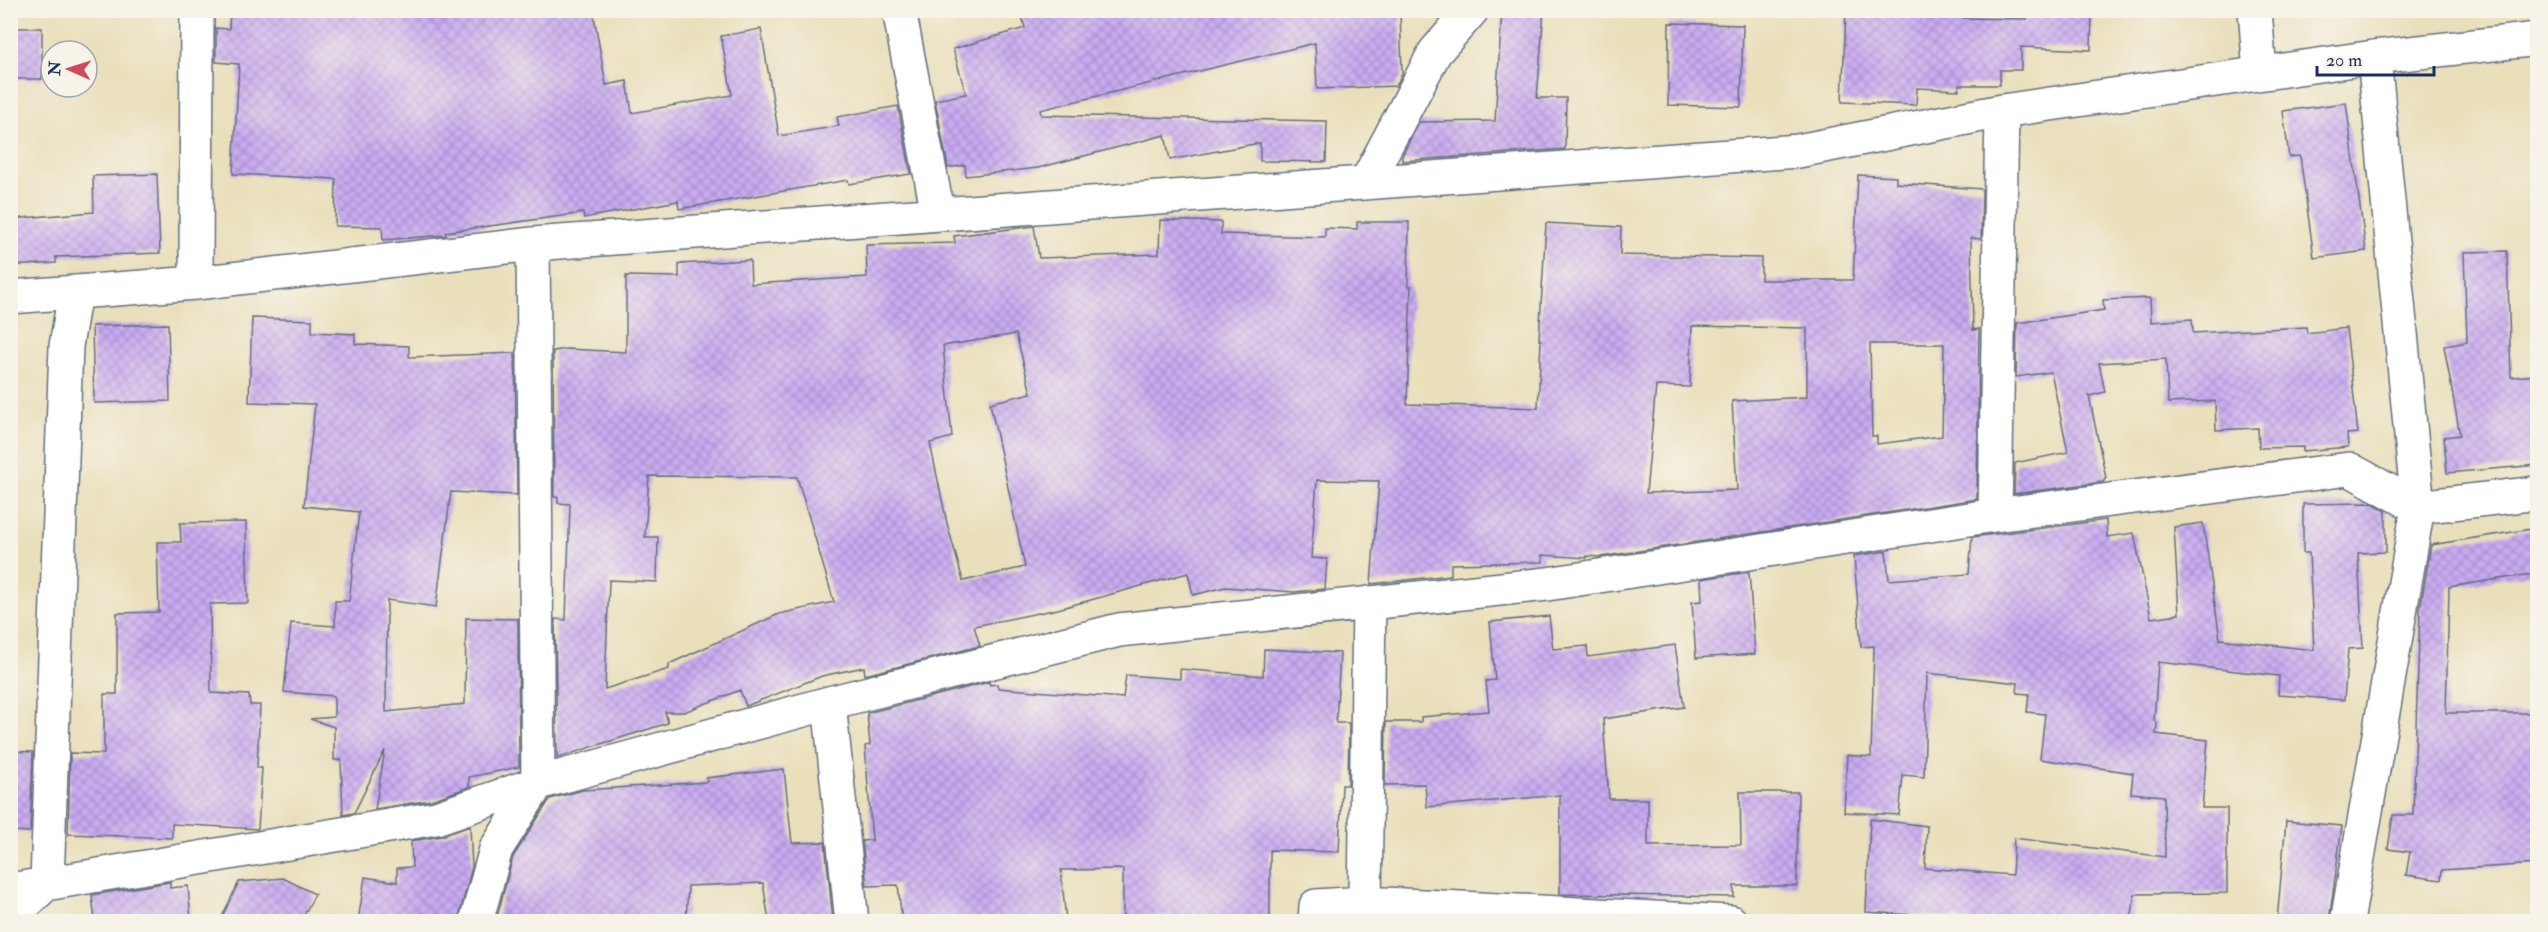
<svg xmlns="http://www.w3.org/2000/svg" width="2548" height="932" font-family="'IM FELL Double Pica',serif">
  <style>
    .building { fill: url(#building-cross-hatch); fill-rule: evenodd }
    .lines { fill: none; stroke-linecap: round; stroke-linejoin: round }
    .minor-casing { stroke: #636d7f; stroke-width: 36 }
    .minor { stroke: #fff; stroke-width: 33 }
  </style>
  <defs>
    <pattern id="building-cross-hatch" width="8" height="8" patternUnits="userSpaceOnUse" patternTransform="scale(1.5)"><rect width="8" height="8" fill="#caabf2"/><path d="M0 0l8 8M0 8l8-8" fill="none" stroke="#a38cc7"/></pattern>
  </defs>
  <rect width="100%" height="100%" fill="#f7f3e8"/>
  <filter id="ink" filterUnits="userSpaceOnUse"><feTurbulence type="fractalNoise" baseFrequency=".0167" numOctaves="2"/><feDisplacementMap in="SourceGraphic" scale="12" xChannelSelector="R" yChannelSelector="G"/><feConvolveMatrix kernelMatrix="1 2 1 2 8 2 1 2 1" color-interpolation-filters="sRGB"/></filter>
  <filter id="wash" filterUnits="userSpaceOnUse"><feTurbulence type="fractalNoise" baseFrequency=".008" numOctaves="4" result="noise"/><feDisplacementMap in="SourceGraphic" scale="24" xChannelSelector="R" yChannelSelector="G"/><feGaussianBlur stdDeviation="1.35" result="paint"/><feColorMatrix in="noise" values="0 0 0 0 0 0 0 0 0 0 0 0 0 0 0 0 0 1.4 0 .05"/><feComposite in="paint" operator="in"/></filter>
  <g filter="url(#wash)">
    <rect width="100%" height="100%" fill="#e9dfbb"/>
    <g id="blocks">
      <!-- building -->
      <path class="building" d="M230,10h363l13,75 21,-4 5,32 100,-18 -11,-59 40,-7 18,107 60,-10 -2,-9 61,-11 13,68 -62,10 -1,-4 -169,29 -1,-8 -94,17 -1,-5 -137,19v3l-63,5 -1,-13 -47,-1 1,-47 -103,-5 6,-110 -23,-2v-34l13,1z
        M1047,10h353l2,64 -6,12 -79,3 -2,-46 -275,67 1,5 286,6 -1,41 -66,-1v-18l-90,17 -5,-25 -127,33 -72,8 -1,-11 -17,3 -13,-68 31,-6 -13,-45 72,-21 -3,-12z
        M1502,10h42l-7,88h29l-1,51 -163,12v-5l17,-34 76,-1z
        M1846,10h75l42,4v4l64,1v-9h65l-1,40 -70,-3v23h-21v15h-41v5l-42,-2 -1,17 -74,-3z
        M1669,23l74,2 -2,82 -73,-2z
        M10,28h32v51h-32z
        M2346,103l20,148 -52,7 -14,-102 -11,1 -6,-46z
        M157,174l3,79 -104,4v6l-46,3v-47l84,-7 -1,-36z
        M1858,175l38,2v6l86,6 -1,50 -10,-1 2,92 6,-1 -2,170 -377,58 -13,-1v2l-45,-3 1,7 -92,2v11l-80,9 8,-103 -62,-1 -6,78 16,1 -2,30 -31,3 -68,-5 -33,8 -5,-22 -130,36 -84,17 6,20 -115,29 -1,-8 -42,9 -76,30 -6,-16 -56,22h-19l3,11 -111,35 -2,-139 11,1 4,-116 -12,-1v-6h-4l-1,-146 14,-2 59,3v-76l53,1v-13l71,-4 1,24 116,-7 -1,-32 89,-2 -1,-7 80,-10 5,32 120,-4 1,-34 61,2v12l104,3v-9l32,1v-7h52l-1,64h3l-4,118 131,4 3,-68h-2l7,-117 75,4 -1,28 141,3v22h92zM1692,326l115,2v69l-75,4 5,89 -91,3 10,-107 34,1zM1016,334l15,59 -41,10 35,164 -62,14 -16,-58 -17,-80 22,-6 -9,-91zM1870,344h74l-2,92 -65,8v-8h-5zM649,476l148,1 37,125 -55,12 -110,50v5l-64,20 4,-109 48,2 1,-45h-13z
        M2507,251l4,126 27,-2v90l-91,8 -3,-36 16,-2 -16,-89 23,-4 -3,-90z
        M2150,298l1,24 41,-3 1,14 113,-6 1,6 39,-5 12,105 -11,1 1,13 -45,4v-4l-44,1 -1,-20 -42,2 -1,-29 -47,2 -2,-44 -67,4 6,29 -16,4 17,82 -3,4 -89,12 1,-31 53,-11 -17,-80 -35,5 1,-54 87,-13 -1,-10z
        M252,318l60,2v12l43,2v10l54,2v11l106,-4 2,142 -66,-3 -15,115 -49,-7 -1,112 79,-8 1,-86 52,1 1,148 -50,10v10l-38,13 -56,9 10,-59 -31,63 -11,2 -2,-55h-7v-33l-24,-8 24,-2v-21l-50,-4 7,-69 44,3v-25h14l10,-89 -55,-6 11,-102 -66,-2z
        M168,324l2,77 -76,2 -2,-77z
        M2373,503l13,8v41l-28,1 5,95 -15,1 -4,51 -66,-5 1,-19 -121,-14 -4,59 3,1 -1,12 52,6 -6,68h25v85l-92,1 -4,27h-171v-3l-94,-6 4,-93 57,7 -2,42 87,7 2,-37 151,19 -1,-61 -33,-3 2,-20 -93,-14 5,-45 -18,-2 2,-18 -12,-1 1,-10 -91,-10 -3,104 -21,-2 -4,40 -55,-3 3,-57 24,2 3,-111 -13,1 -7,-91 32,-5 3,29 80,-6 3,-37 134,-17 1,17 27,-4 17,85 28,-4 -5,-87 29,-4 17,116 94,11 -5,-97h-6v-49z
        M246,522l2,81 -38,1 1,89 38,2 1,10h10l-3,63h5l-4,61 -86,-5v14l-104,-4 2,-81 34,1v-60h13v-81l42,-1 -2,-70h24l-1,-19z
        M2538,528v45l-89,14 -3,126h92v151l-96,6 -1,10 -35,-5 4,-23 -22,-3 5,-34h20l7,-206 11,-64z
        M1749,572l6,82 -59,4 -4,-56 10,-1 -1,-22z
        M1549,616l4,33 34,-3 1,11 87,-12 9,62 -81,12 6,80h39v47l93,-1 -1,-53h58l-1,94h-63v11l-174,-3v-99l-133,12 -2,-23 -40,1 1,-63h35v-5l68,-6 -3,-30 9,-1 -5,-58z
        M1264,649l76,4 -4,70h13l-1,62h-6l-3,67 -69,-2v71h-97v-5h-50v-47l-62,1 5,51h-164l-4,-36 -31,1 -5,-45 10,-1 -7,-94 5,-1 -3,-32 122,-31 1,3 7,-1 1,4 125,10 3,-23 54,4v-10l83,7z
        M10,751l23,1 -3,80 -20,-1z
        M784,769l8,74 33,-1 8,79h-64l-6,-38 -75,3 -2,35h-190l17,-64 37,-58 33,-9 124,-8 -1,-4z
        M2286,821l56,5 -13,95h-52z
        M470,826l2,41 -14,54h-100l7,-44 32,5v-14l15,-1 -1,-26 31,-5z
        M283,878l32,16 -14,27h-81l19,-39z
        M170,882v6l18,-2 3,35h-96l-3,-26z"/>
    </g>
  </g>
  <g filter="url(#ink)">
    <use href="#blocks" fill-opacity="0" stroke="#636d7f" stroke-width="1.5"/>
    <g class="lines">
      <!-- minor casing -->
      <g class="minor-casing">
        <path id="minor" d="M899,10l39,204
          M2255,10l5,63
          M1366,183l69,-131 37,-42
          M196,283l1,-273
          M10,297l186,-14 337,-39 1265,-93 204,-40 372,-54 164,-18
          M1995,515l7,-404
          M829,703l23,219
          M10,890l426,-72 102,-35 291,-80 290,-73 428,-46 448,-69 354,-46 69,38 120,-14
          M1365,903l366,19
          M12,922v-6l35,-33 19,-537 9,-54
          M476,922l20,-73 42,-66 -5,-539
          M1315,922l1,-16 49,-3 4,-300
          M2347,922l71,-415 -44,-450"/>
      </g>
      <!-- minor -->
      <use href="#minor" class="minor"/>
    </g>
  </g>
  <!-- margin -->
  <rect width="2548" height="932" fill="none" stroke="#f7f3e8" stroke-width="36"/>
  <!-- north arrow -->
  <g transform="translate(69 69) rotate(273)"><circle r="28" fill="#f7f3e8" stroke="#9fa5b1" stroke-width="1.5"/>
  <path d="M0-4.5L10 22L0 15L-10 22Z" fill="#d1495b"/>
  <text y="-9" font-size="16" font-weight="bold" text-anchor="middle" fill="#1b2f5e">N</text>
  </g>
  <!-- scale -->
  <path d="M2317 66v9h117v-9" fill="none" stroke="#1b2f5e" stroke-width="3"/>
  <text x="2326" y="66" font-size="18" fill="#1b2f5e" stroke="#f7f3e8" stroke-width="4.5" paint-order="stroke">20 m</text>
</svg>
